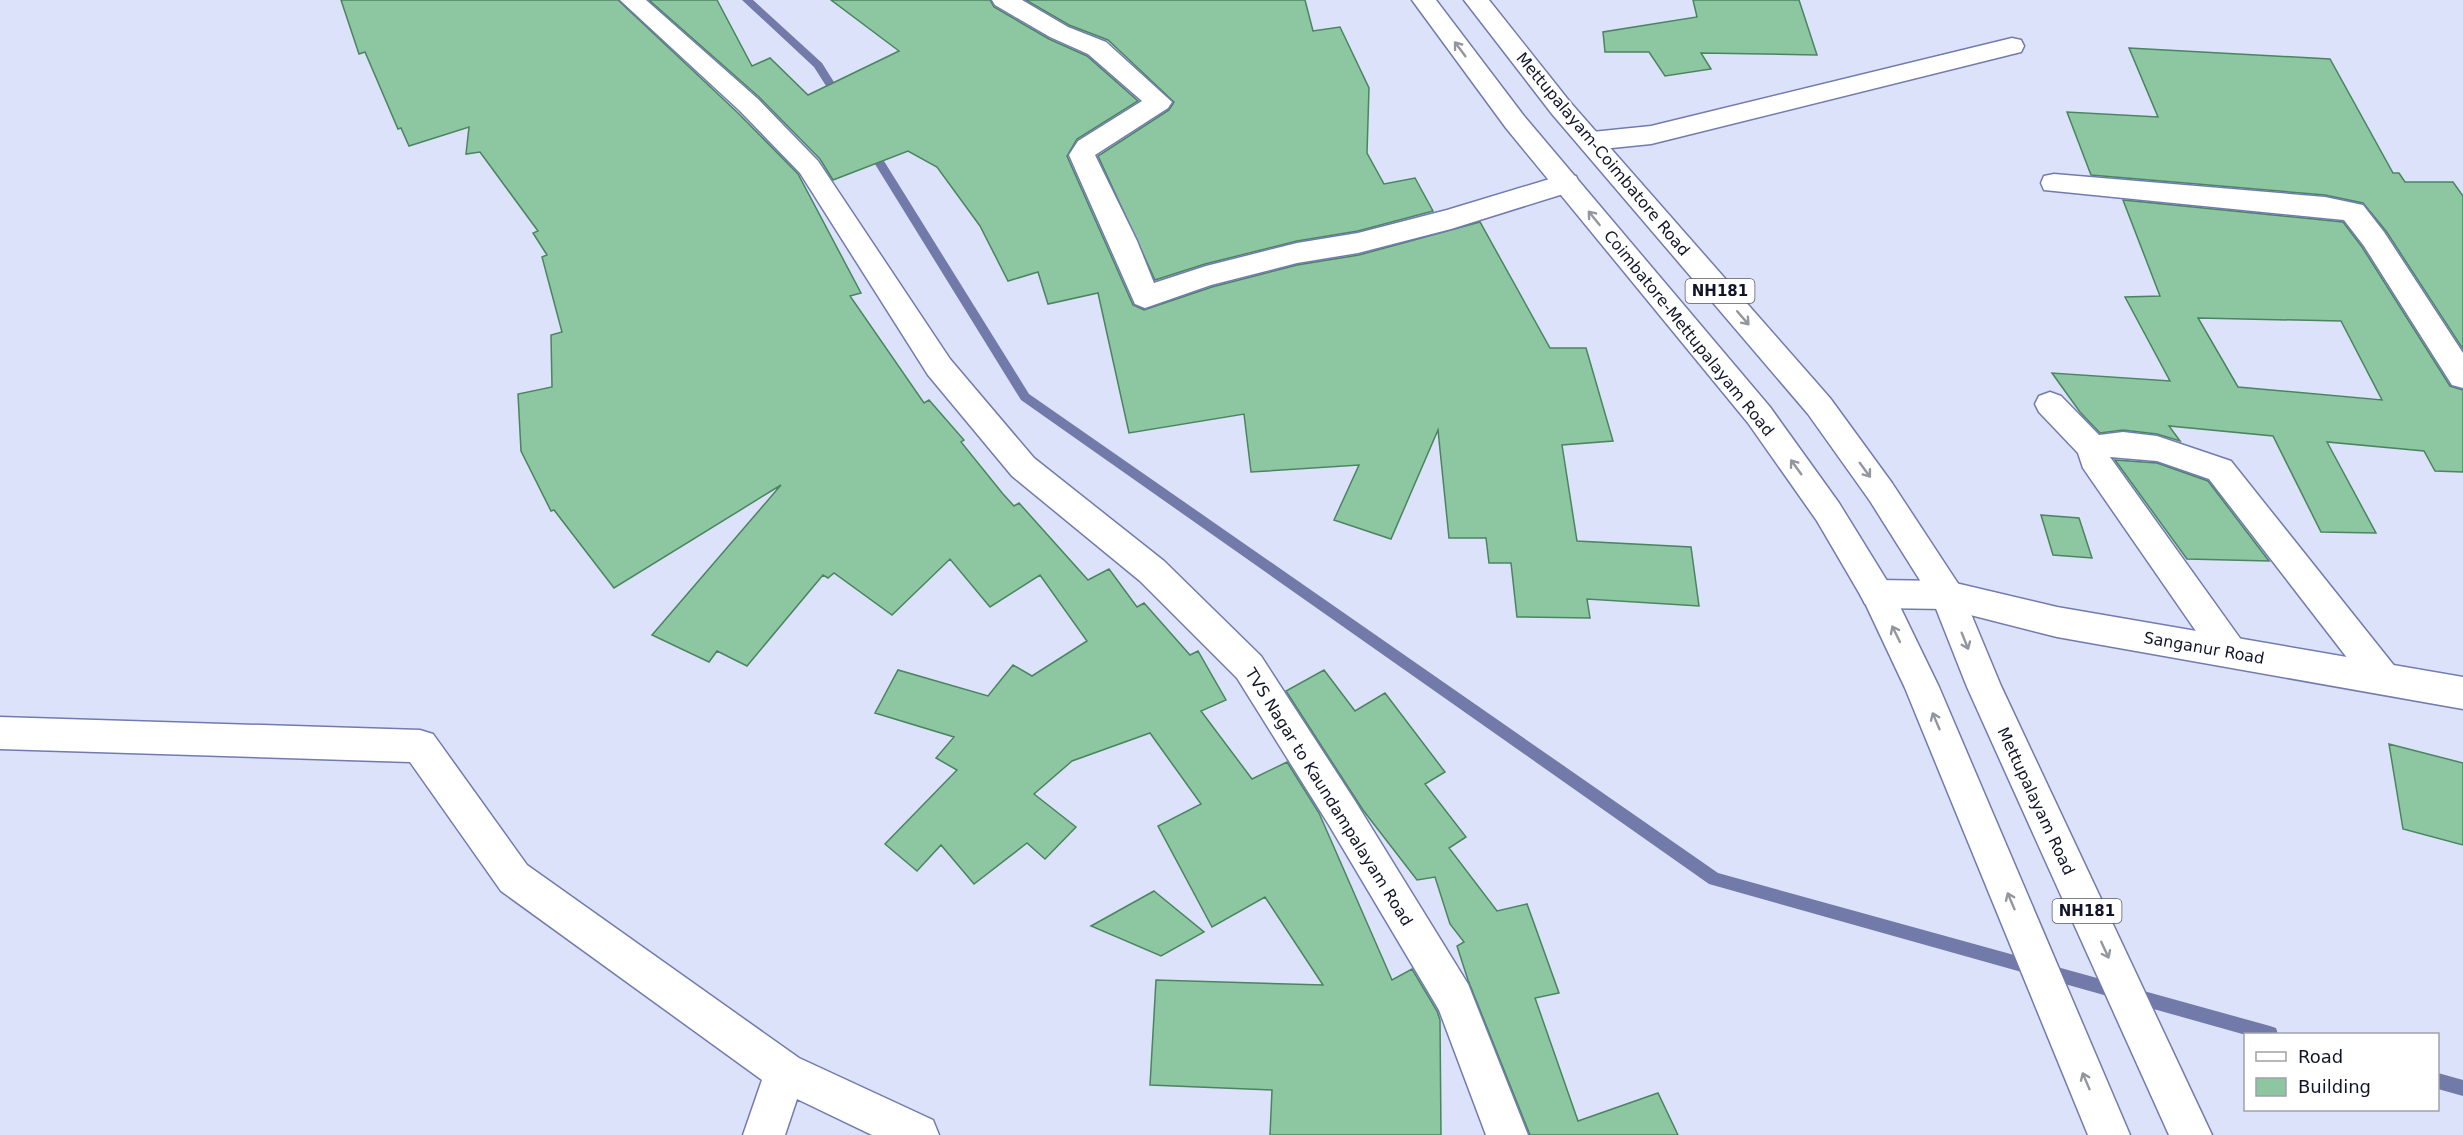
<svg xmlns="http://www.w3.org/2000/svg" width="2463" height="1135" font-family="'DejaVu Sans',sans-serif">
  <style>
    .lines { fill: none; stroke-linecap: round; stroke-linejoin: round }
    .stream { fill: #717aa8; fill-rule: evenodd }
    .building { fill: #8cc7a1; stroke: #4b8461; stroke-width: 1.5; fill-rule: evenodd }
    .minor-casing { stroke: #717baf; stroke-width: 3 }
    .major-casing { stroke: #717baf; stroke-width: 3 }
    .highway-casing { stroke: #717baf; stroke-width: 3 }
    .minor { fill: #fff; fill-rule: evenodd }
    .major { fill: #fff; fill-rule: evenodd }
    .highway { fill: #fff; fill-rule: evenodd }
    .oneway { stroke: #94969f }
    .labels { text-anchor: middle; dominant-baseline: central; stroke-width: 4.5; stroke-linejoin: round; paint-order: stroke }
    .shield { fill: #fff; stroke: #595b69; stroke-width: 1.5 }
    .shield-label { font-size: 15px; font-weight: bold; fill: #121529 }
    .street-label { font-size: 16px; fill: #121529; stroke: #fff }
  </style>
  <rect width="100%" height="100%" fill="#dce2f9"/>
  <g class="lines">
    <!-- stream -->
    <path class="stream" d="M742,0h11l69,63 22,35 -1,2h-8l-21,-33z
      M870,144l4,1 155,249 689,479 552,153 6,2 2,6 -32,1 -537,-151 -688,-484 -156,-252z
      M2438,1073l25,7v16l-25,-7z"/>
  </g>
  <!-- building -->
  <path class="building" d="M341,0h277l120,113 60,61 63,119 -11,3 74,107 5,-3 35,40 -3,2 42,52 11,12 5,-3 69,77 21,-11 28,38 7,-4 46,52 8,-4 28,49 -25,11 51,68 35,-17 32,51 73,167 20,-11 25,42 3,9 1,115h-171l2,-45 -122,-5 6,-105 167,5 -58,-88 -53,30 -54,-101 43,-22 -51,-71 -78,28 -38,33 42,33 -31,32 -18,-16 -53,41 -33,-39 -24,26 -32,-27 72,-74 -21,-12 18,-21 -79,-24 23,-43 90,26 25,-31 19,11 55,-35 -47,-66 -50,32 -40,-48 -58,56 -58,-42 -6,5 -5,-3 -76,91 -30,-15 -8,11 -57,-27 129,-150 -167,103 -60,-78 -3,1 -30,-60 -3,-57 34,-7 -1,-52 11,-3 -20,-75 5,-2 -14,-22 5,-2 -58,-79 -14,2 3,-27 -60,19 -8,-18 -3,1 -33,-77 -6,2z
    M649,0h68l35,66 18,-8 38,37 91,-44 -68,-51h159l4,7 55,32 38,17 51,45 -61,38 -10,17 66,149 11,5 68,-23 85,-22 62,-10 121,-33 70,126h36l27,93 -51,4 15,96 114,6 8,59 -112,-7 3,19 -73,-1 -6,-54h-22l-3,-25h-37l-11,-108 -47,109 -57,-19 25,-55 -108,7 -7,-58 -115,19 -31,-140 -50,11 -10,-32 -30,9 -28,-55 -43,-59 -29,-16 -75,29 -13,-21 -61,-62z
    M1026,0h279l8,31 27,-4 29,61 -2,65 17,31 31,-6 18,33 -75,20 -61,10 -92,23 -50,16 -57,-124 71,-46 5,-8 -66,-62 -39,-15z
    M1693,0h106l18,55 -116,-2 10,16 -46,7 -16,-24h-44l-2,-20 94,-15z
    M2129,48l201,11 63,114h6l6,9h48l10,14v153l-77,-118 -23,-28 -38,-8 -234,-20 -24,-63 91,5z
    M2123,200l220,22 19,25 88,139 13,4v82l-28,-1 -11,-20 -97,-9 49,91 -55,-1 -48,-96 -104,-10 11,15 -23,-7 -34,-4 -23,3 -20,-21 -28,-39 118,8 -45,-84 35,-1zM2198,318l143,3 41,79 -144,-13z
    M2115,460l42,3 51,18 61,80 -82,-2z
    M2041,515l38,3 13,40 -39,-3z
    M1324,670l31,41 30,-18 60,79 -20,12 41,53 -17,11 48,63 30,-7 32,89 -24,5 43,123 80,-28 20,42h-148l-62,-155 -11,-34 7,-4 -14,-18 -15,-47 -18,3 -54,-70 -77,-119z
    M2389,744l74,19v82l-60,-16z
    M1154,891l50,41 -43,24 -70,-30z"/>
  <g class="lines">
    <!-- minor casing -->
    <g class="minor-casing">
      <path id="minor" d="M620,0h26l112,99 60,62 132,198 84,99 130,103 97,95 94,145 113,183 60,151h-42l-47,-125 -110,-185 -92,-147 -97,-97 -128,-105 -84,-101 -128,-202 -60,-62z
        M992,0h30l46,27 38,15 66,60 -4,6 -73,47 42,86 17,42 52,-17 91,-23 61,-10 89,-23 119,-36 10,2 3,7 -3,7 -125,39 -93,24 -61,10 -86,22 -66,23 -10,-4 -66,-149 9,-14 64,-40 -54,-47 -38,-17 -55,-32z
        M2012,38l9,2 3,6 -3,6 -370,92 -59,6 -9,-3 -4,-6 4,-6 9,-3 59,-6z
        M2054,174l271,23 38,8 21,27 79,121v35l-11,-3 -88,-139 -20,-26 -300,-30 -3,-7 3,-7z
        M2050,392l11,4 38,39 24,-3 34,4 74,25 165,207 5,11 -5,11 -12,4 -12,-4 -163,-211 -52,-18 -47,-4 132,184 5,11 -5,11 -12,4 -12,-4 -135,-195 -5,-15 -39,-41 -4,-8 4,-8z
        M0,717l420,13 13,4 94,131 272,193 134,62 6,15h-67l-75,-36 -12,36h-42l19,-55 -261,-189 -91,-129 -410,-13z"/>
    </g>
    <!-- major casing -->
    <g class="major-casing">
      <path id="major" d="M1877,580l70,1 110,26 406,70v32l-406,-72 -110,-28 -70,-1 -12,-4 -5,-10 5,-10z"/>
    </g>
    <!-- highway casing -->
    <g class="highway-casing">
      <path id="highway" d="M1412,0h24l88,116 246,291 69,96 50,81 50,103 191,448h-42l-183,-447 -40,-85 -48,-82 -69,-98 -242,-295z
        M1464,0h25l81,102 260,296 62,85 67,102 42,101 211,449h-43l-202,-448 -34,-86 -63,-100 -62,-87 -256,-300z"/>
    </g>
    <!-- minor -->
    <use href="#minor" class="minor"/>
    <!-- major -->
    <use href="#major" class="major"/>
    <!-- highway -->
    <use href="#highway" class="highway"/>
  </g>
  <!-- one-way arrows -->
  <defs><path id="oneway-shaft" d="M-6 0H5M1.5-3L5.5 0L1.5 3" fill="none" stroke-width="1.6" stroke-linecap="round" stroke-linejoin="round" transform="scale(1.5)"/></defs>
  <g class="oneway">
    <use href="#oneway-shaft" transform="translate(1460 49) rotate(-127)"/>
    <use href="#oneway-shaft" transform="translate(1594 218) rotate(-129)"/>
    <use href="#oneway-shaft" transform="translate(1743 318) rotate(49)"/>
    <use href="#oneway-shaft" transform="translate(1796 467) rotate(-126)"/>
    <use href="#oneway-shaft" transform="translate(1865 470) rotate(54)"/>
    <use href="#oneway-shaft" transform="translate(1896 634) rotate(-116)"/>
    <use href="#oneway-shaft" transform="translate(1965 641) rotate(68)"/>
    <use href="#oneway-shaft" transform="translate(1936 721) rotate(-113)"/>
    <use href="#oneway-shaft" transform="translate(2011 901) rotate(-113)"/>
    <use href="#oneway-shaft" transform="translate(2105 950) rotate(65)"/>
    <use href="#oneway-shaft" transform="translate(2086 1081) rotate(-113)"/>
  </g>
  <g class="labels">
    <!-- shield labels -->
    <g class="shield">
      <rect x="1685.5" y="279" width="69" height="24" rx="4.5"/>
      <rect x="2052.5" y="899" width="69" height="24" rx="4.5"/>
    </g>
    <g class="shield-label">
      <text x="1720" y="291">NH181</text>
      <text x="2087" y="911">NH181</text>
    </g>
    <!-- street labels -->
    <g class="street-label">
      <text transform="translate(1603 154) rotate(50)">Mettupalayam-Coimbatore Road</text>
      <text transform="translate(1689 333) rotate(51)">Coimbatore-Mettupalayam Road</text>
      <text transform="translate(2204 648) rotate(10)">Sanganur Road</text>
      <text transform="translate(1329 797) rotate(58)">TVS Nagar to Kaundampalayam Road</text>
      <text transform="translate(2036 801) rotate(65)">Mettupalayam Road</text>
    </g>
  </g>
  <!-- legend -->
  <rect x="2244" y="1033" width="195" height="78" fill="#ffffff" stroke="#a0a1a9" stroke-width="1.5"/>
  <rect x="2256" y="1052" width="30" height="9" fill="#ffffff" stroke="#a0a1a9" stroke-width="1.5"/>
  <text x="2298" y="1063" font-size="18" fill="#121529">Road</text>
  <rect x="2256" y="1078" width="30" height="18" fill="#8cc7a1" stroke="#a0a1a9" stroke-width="1.5"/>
  <text x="2298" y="1093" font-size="18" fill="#121529">Building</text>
</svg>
